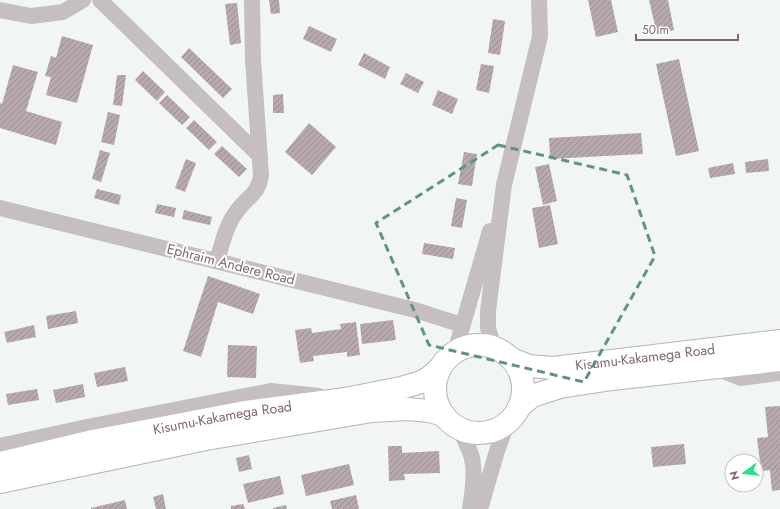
<svg xmlns="http://www.w3.org/2000/svg" width="780" height="509" font-family="Jost,sans-serif">
  <style>
    .building { fill: url(#building-hatch) }
    .lines { fill: none; stroke-linecap: round; stroke-linejoin: round }
    .trunk-casing { stroke: #b9b2b3; stroke-width: 24 }
    .minor { stroke: #c6bfc0; stroke-width: 16 }
    .trunk { stroke: #fff; stroke-width: 22 }
    .marked { fill: none; stroke: #5f9679; stroke-width: 3; stroke-dasharray: 8 5; stroke-linejoin: round }
    .labels { text-anchor: middle; dominant-baseline: central; stroke-width: 4; stroke-linejoin: round; paint-order: stroke }
    .street-label { font-size: 14px; fill: #83656c; stroke: #fff }
  </style>
  <defs>
    <pattern id="building-hatch" width="6" height="6" patternUnits="userSpaceOnUse"><rect width="6" height="6" fill="#b7a9ad"/><path d="M-1 1l2-2M0 6l6-6M5 7l2-2" fill="none" stroke="#9a8d91"/></pattern>
  </defs>
  <rect width="100%" height="100%" fill="#f2f5f6"/>
  <!-- building -->
  <path class="building" d="M269,0h10l1,13 -9,1z
    M588,0h23l7,32 -22,5z
    M649,0h19l6,30 -17,4z
    M237,3l4,40 -11,2 -5,-41z
    M493,19l12,2 -5,34 -12,-2z
    M309,26l28,13 -6,13 -28,-13z
    M62,36l31,9 -16,58 -31,-8 5,-18 -6,-1 6,-20 5,2z
    M189,48l43,41 -9,9 -42,-41z
    M364,53l26,14 -5,12 -27,-14z
    M679,59l20,92 -23,5 -20,-92z
    M481,64l13,2 -5,27 -13,-3z
    M13,65l25,7 -12,39 36,11 -6,23 -56,-17v-25l2,1z
    M143,71l22,21 -8,9 -22,-21z
    M406,73l18,9 -6,11 -18,-9z
    M117,75h9l-4,31 -9,-1z
    M438,90l20,9 -6,15 -20,-9z
    M283,94l1,19h-11v-18z
    M167,95l23,22 -8,8 -23,-22z
    M108,112l12,3 -6,30 -13,-3z
    M194,120l23,22 -8,8 -23,-22z
    M309,123l27,24 -24,28 -27,-23z
    M641,133l2,21 -93,5 -1,-21z
    M222,146l25,23 -8,8 -25,-23z
    M100,150l10,3 -9,29 -9,-3z
    M464,152l13,2 -5,32 -14,-2z
    M186,159l10,4 -11,29 -10,-4z
    M768,159l1,12 -23,2 -1,-11z
    M733,163l2,11 -25,4 -2,-10z
    M549,164l8,37 -14,4 -8,-38z
    M97,189l24,6 -2,10 -25,-7z
    M456,198l11,2 -5,28 -11,-2z
    M157,204l19,4 -2,9 -19,-4z
    M550,205l8,39 -19,4 -7,-40z
    M184,210l28,7 -2,8 -28,-6z
    M424,243l31,5 -2,11 -31,-5z
    M208,276l52,18 -7,20 -35,-12 -17,55 -18,-6z
    M76,311l2,12 -30,6 -2,-13z
    M393,320l3,20 -34,4 -2,-20z
    M356,322l4,33 -13,2v-5l-34,4 1,5 -14,2 -5,-33 16,-2 1,5 29,-4 -1,-5z
    M34,325l2,12 -29,6 -3,-11z
    M228,345l29,1 -1,32 -29,-1z
    M125,367l3,14 -31,6 -3,-14z
    M83,384l2,13 -29,6 -3,-13z
    M37,389l2,11 -31,5 -2,-11z
    M780,406v84l-8,1 -2,-21 -9,1 -4,-33 11,-1 -3,-30z
    M684,444l2,20 -33,3 -2,-20z
    M388,446h14v7l37,-2 1,22 -36,1 1,6 -16,1z
    M249,455l3,14 -13,3 -3,-14z
    M349,464l5,21 -48,11 -5,-21z
    M280,476l4,18 -36,9 -5,-19z
    M163,494l3,15h-10l-3,-12z
    M356,495l3,14h-27l-2,-8z
    M125,500l2,9h-36v-1z
    M243,504l2,5h-14v-3z
    M286,505l1,4h-14v-1z"/>
  <g class="lines">
    <!-- trunk casing -->
    <g class="trunk-casing">
      <g id="trunk">
        <circle cx="479" cy="389" r="44"/>
        <path id="s1" d="M511,359l18,7 24,2 227,-27"/>
        <path d="M519,407l13,-11 28,-9 52,-8 168,-19"/>
        <path id="s2" d="M0,463l93,-22 152,-29 100,-13 56,-11 20,-6 9,-5 11,-10"/>
        <path d="M0,482l206,-43 166,-28 36,-2 21,2 15,4"/>
      </g>
    </g>
    <!-- minor -->
    <path class="minor" d="M100,0l160,156
      M0,10l31,6 32,-4 20,-12
      M0,208l415,102 47,15
      M217,261c5,-17 9,-36 20,-50 10,-14 22,-17 24,-36l-8,-115 -1,-60
      M494,348l-6,-20v-17l11,-87 5,-39 36,-149 -1,-36
      M455,352l35,-121
      M716,368l25,10 39,-5
      M459,429c6,11 13,23 14,35 2,15 -1,31 -3,45
      M0,446l87,-19 184,-36 48,5
      M480,509l17,-58 10,-28"/>
    <!-- trunk -->
    <use href="#trunk" class="trunk"/>
  </g>
  <!-- marked area -->
  <path class="marked" d="M498,145l129,30 28,81 -71,126 -155,-37 -53,-122z"/>
  <g class="labels">
    <!-- street labels -->
    <g class="street-label">
      <text transform="translate(231 264) rotate(14)">Ephraim Andere Road</text>
      <text stroke="none"><textPath href="#s1" startOffset="136">Kisumu-Kakamega Road</textPath></text>
      <text stroke="none"><textPath href="#s2" startOffset="227">Kisumu-Kakamega Road</textPath></text>
    </g>
  </g>
  <!-- north arrow -->
  <g transform="translate(744 473) rotate(255)"><circle r="19" fill="#ffffff" stroke="#cdc1c4"/>
  <path d="M0-3L7 15L0 10L-7 15Z" fill="#28e08d"/>
  <text y="-6" font-size="11" font-weight="bold" text-anchor="middle" fill="#83656c">N</text>
  </g>
  <!-- scale -->
  <path d="M636 34v6h102v-6" fill="none" stroke="#83656c" stroke-width="2"/>
  <text x="642" y="34" font-size="12" fill="#83656c" stroke="#ffffff" stroke-width="3" paint-order="stroke">50 m</text>
</svg>
